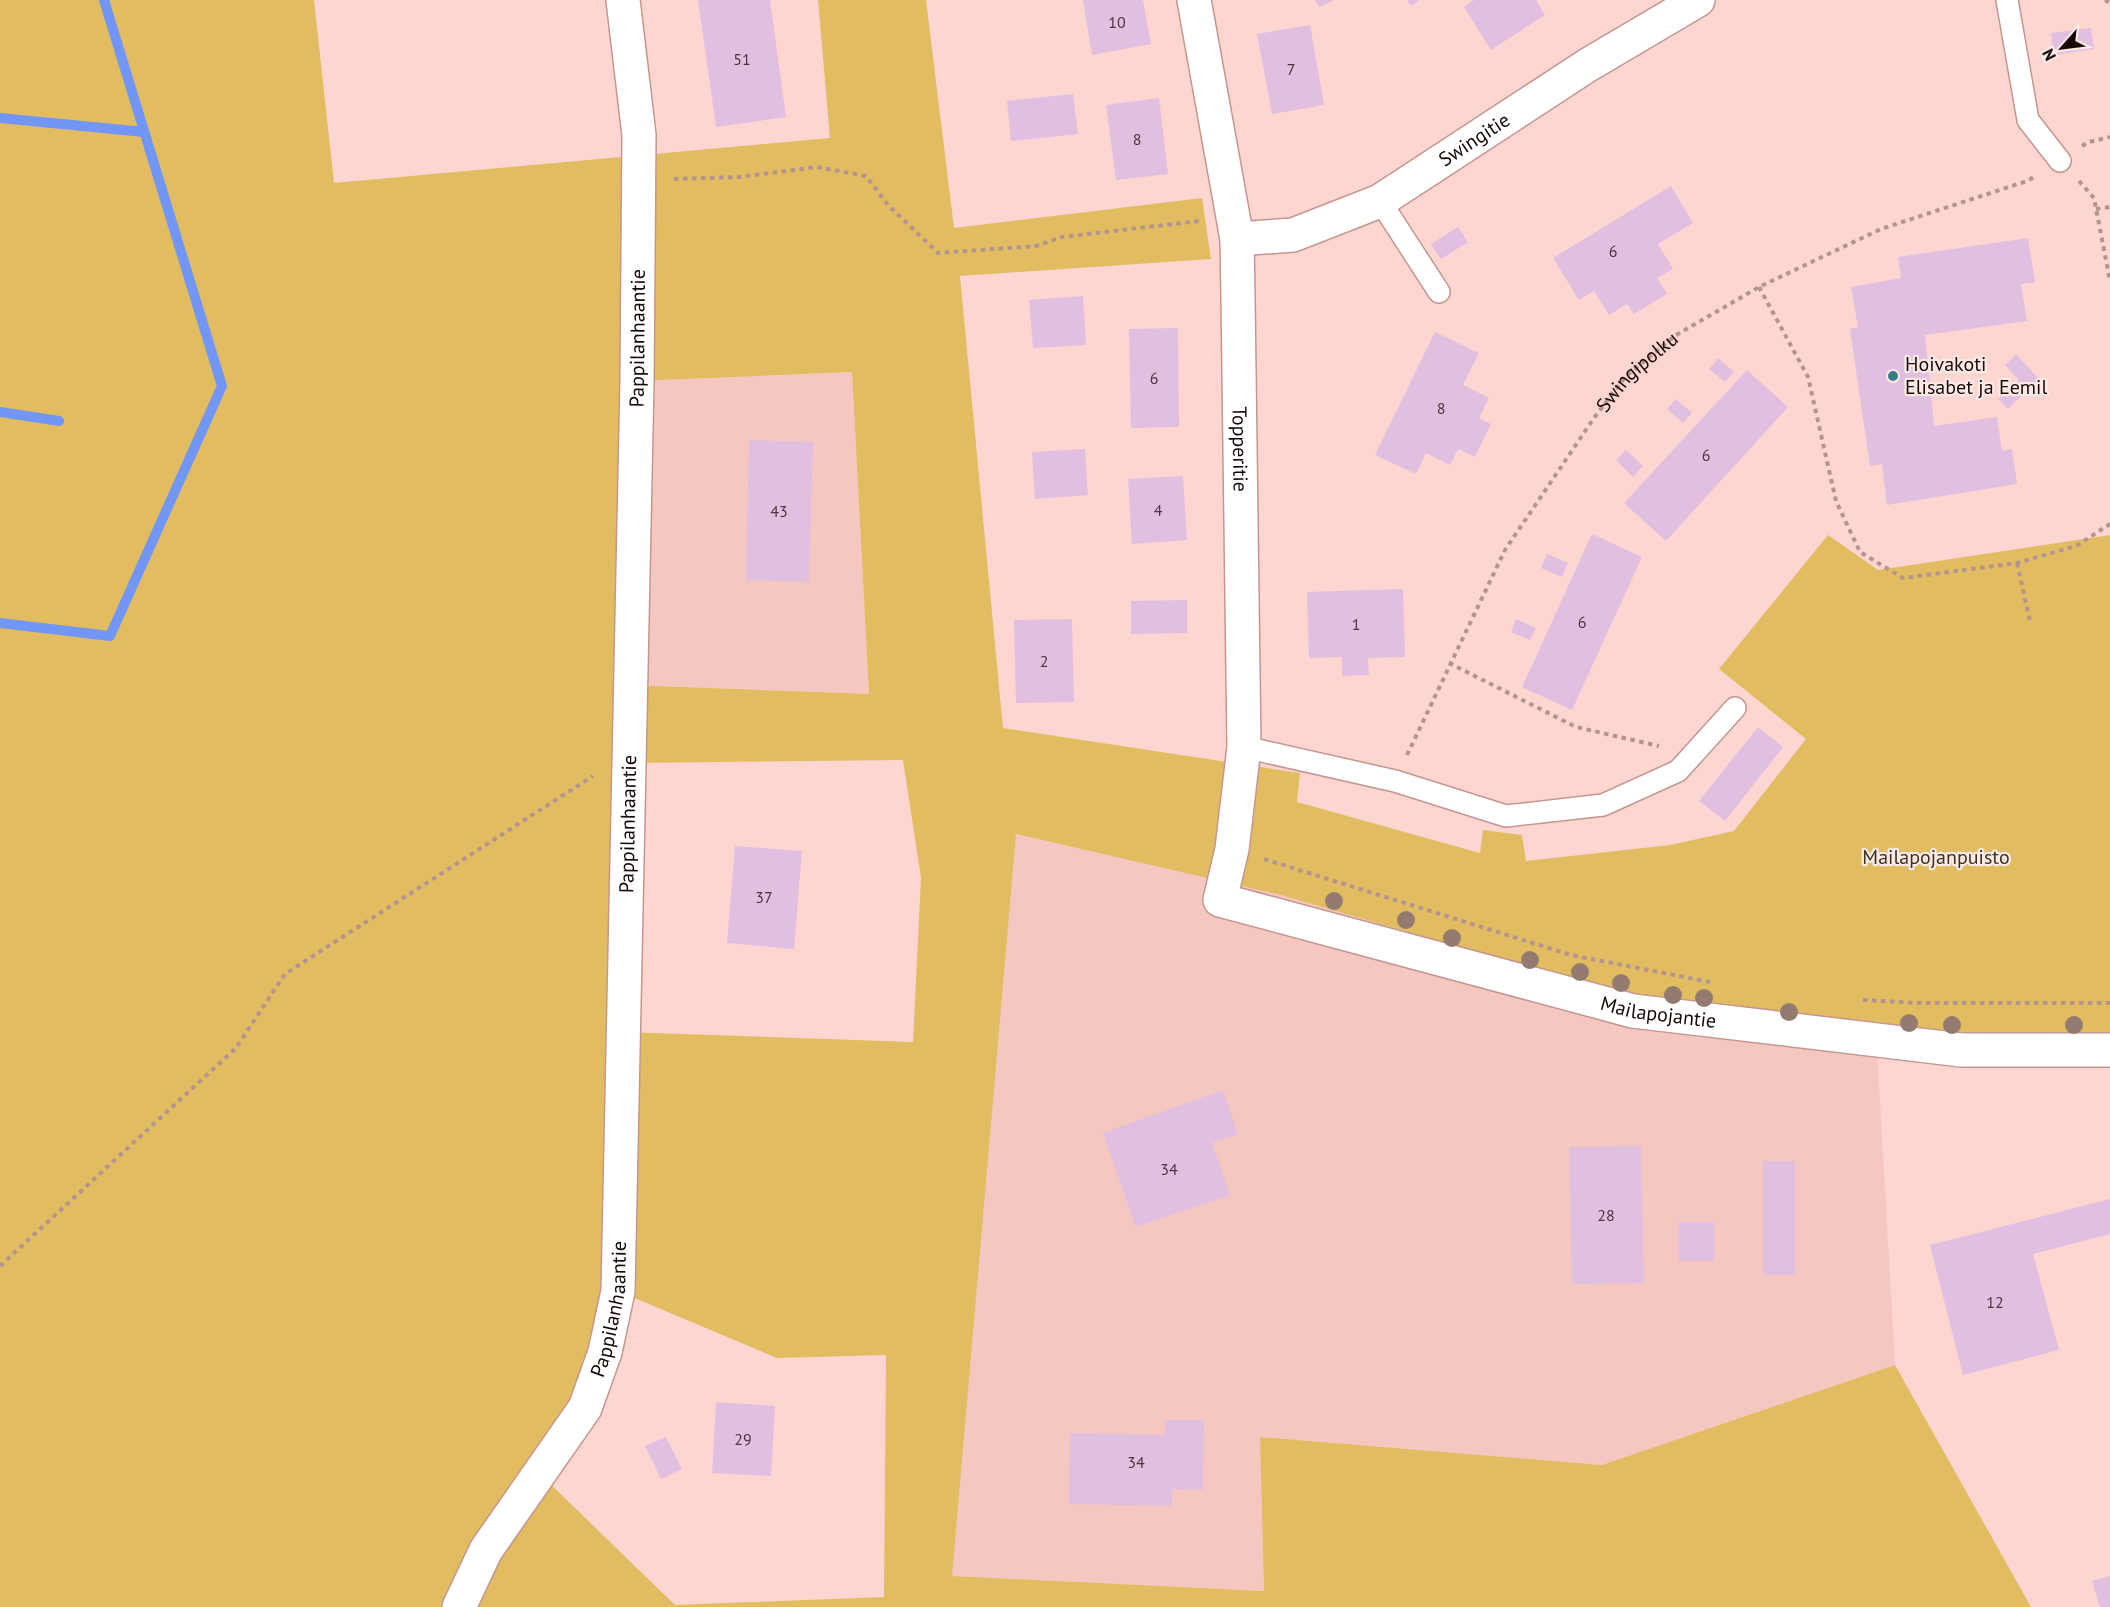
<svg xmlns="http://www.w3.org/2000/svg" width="2110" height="1607" font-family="'PT Sans',sans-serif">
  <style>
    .built { fill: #f5c7c1 }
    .green { fill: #e2bc61; fill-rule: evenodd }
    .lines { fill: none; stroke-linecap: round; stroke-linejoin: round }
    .stream { stroke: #7296f5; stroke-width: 10 }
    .building { fill: #e0bfe0 }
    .service-casing { stroke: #c59690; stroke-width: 24 }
    .minor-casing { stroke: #c59690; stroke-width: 36 }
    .path { stroke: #b49490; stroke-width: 4; stroke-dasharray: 4.5 4.5; stroke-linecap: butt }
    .service { stroke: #fff; stroke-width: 21 }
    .minor { stroke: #fff; stroke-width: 33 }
    .tree { fill: #937c6f }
    .poi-dot { fill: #347c85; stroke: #fde9e6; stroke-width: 2 }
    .labels { text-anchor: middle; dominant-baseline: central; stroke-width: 4.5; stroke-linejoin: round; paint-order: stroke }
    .number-label { font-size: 16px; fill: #49363c }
    .street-label { font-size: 20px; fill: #170806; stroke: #fde9e6 }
    .poi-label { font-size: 20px; fill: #170806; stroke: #fde9e6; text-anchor: start }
    .park-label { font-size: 20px; fill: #3c331f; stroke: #fde9e6 }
  </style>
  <rect width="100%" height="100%" fill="#fed6d1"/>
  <!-- built -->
  <path class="built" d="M852,372l17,322 -239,-9 7,-304z
    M1015,834l861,197 19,334 -293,100 -342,-28 4,154 -313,-15z"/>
  <!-- green -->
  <path class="green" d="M0,0h314l20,183 496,-45 -12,-138h108l28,228 248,-30 9,61 -251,17 43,452 297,45 -3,29 183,51 3,-23 39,5 4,26 144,-16 64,-14 72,-92 -87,-70 109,-134 50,35 232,-35v499l-234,-3 -237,-32 -358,-104 -265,-61 -64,742 312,15 -4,-154 342,28 293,-100 136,242h-2031zM852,372l17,322 -239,-9 7,-304zM903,760l18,118 -8,164 -290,-10 6,-269zM618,1291l159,67 109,-3 -2,242 -209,8 -135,-131z"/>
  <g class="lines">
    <!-- stream -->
    <path class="stream" d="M0,118l144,14
      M0,412l59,9
      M0,623l110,13 112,-250 -118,-386"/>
  </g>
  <!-- building -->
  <path class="building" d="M698,0h72l16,117 -70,10z
    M1083,0h60l8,44 -59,11z
    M1315,0h19l-15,7z
    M1407,0h13l-9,6z
    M1474,0h62l9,15 -54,35 -27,-43z
    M1310,25l14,80 -52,9 -15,-80z
    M2091,28l3,21 -40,6 -3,-22z
    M1073,94l5,40 -67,7 -4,-40z
    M1159,98l9,76 -52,6 -10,-75z
    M1671,186l22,37 -35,21 15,25 -16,9 10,16 -33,20 -7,-10 -18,11 -15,-24 -15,9 -26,-42z
    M1458,227l10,15 -27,17 -10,-15z
    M2028,238l7,44 -14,2 6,37 -102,14 9,91 63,-9 5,34 10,-2 5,35 -130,21 -5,-41 -12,2 -20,-137 8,-2 -7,-40 50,-9 -3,-21z
    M1083,296l3,49 -53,3 -4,-48z
    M1178,328l1,99 -48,1 -2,-99z
    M1435,332l44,21 -16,32 26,13 -10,20 12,6 -16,33 -17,-8 -8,16 -24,-12 -10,21 -41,-19z
    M2016,354l23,25 -31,30 -10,-10 21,-19 -14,-15z
    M1718,358l16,14 -9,10 -16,-13z
    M1747,370l41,37 -122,134 -42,-38z
    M1676,399l16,14 -9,10 -16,-14z
    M749,440l64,2 -4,140 -63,-2z
    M1085,449l3,46 -53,4 -3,-47z
    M1626,450l17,16 -10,11 -17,-17z
    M1183,476l4,64 -55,4 -4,-65z
    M1592,534l50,23 -70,153 -50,-23z
    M1547,554l21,9 -6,14 -21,-9z
    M1403,589l2,68 -37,1 1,17 -27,1v-19l-33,1 -2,-66z
    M1187,600v33l-56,1v-33z
    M1072,619l2,83 -58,1 -2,-83z
    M1516,619l20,9 -6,12 -19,-8z
    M1758,727l25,20 -58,74 -26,-20z
    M735,846l67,5 -8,98 -67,-6z
    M1223,1090l15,44 -26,9 18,52 -94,32 -33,-94z
    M1641,1146l3,137 -72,1 -3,-137z
    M1763,1161h32v114h-32z
    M2110,1199v35l-77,20 26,96 -96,25 -33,-130z
    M1678,1222h36v39h-35z
    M716,1402l59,4 -4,70 -59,-3z
    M1165,1420h39l-1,70 -31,-1v17l-103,-2 1,-71 95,2z
    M666,1437l16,32 -21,10 -16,-33z
    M2110,1576v31h-10l-8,-26z"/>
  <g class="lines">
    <!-- service casing -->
    <g class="service-casing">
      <path id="service" d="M2007,0l21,120 32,41
        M1380,201l59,91
        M1244,747l151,34 111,35 97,-11 75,-34 57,-63"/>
    </g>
    <!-- minor casing -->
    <g class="minor-casing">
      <g id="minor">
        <path id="s2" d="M1194,0l43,239 1,58 6,450 -12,102 -12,51 413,111 328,39h149"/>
        <path id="s3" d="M1237,239l56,-4 87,-34 208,-136 110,-65"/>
        <path id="s4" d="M459,1607l27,-57 99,-142 20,-56 13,-61 19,-910 2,-246 -16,-135"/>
      </g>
    </g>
    <!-- path -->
    <g class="path">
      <path d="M2105,0l5,3"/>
      <path d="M2082,146l7,-4 21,-5"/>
      <path d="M674,179l65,-2 78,-10 49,9 22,29 50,48 98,-7 26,-9 137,-16"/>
      <path d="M2079,181l15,17 16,83"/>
      <path d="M2096,209l14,-2"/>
      <path d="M1759,287l49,90 28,124 24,51 43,26 114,-15 59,-17 34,-22"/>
      <path d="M2017,563l13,58"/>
      <path d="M1449,663l127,64 83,19"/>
      <path id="s1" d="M1407,755l98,-205 89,-132 32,-42 50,-41 83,-48 122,-58 146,-48 9,-5"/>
      <path d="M1264,859l307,96 139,27"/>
      <path d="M1863,1000l54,3h193"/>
      <path d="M0,1266l236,-218 49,-74 308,-198"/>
    </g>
    <!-- service -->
    <use href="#service" class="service"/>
    <!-- minor -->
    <use href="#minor" class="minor"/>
  </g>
  <!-- trees -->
  <g class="tree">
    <circle cx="1334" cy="901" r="9"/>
    <circle cx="1406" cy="920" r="9"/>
    <circle cx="1452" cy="938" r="9"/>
    <circle cx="1530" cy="960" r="9"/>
    <circle cx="1580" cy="972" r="9"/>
    <circle cx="1621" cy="983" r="9"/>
    <circle cx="1673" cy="995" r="9"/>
    <circle cx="1704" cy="998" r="9"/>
    <circle cx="1789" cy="1012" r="9"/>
    <circle cx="1909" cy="1023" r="9"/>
    <circle cx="1952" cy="1025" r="9"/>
    <circle cx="2074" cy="1025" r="9"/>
  </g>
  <!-- markers -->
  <circle class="poi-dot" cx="1893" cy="376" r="6"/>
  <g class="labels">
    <!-- number labels -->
    <g class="number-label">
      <text x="1117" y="22">10</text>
      <text x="742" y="59">51</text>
      <text x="1291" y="69">7</text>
      <text x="1137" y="139">8</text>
      <text x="1613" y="251">6</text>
      <text x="1154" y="378">6</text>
      <text x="1441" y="408">8</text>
      <text x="1706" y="455">6</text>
      <text x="1158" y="510">4</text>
      <text x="779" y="511">43</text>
      <text x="1582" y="622">6</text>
      <text x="1356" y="624">1</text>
      <text x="1044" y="661">2</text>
      <text x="764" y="897">37</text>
      <text x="1169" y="1169">34</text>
      <text x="1606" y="1215">28</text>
      <text x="1995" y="1302">12</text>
      <text x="743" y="1439">29</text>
      <text x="1136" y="1462">34</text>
    </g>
    <!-- street labels -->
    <g class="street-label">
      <text stroke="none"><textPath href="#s3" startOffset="262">Swingitie</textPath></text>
      <text stroke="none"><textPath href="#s4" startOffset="1311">Pappilanhaantie</textPath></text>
      <text stroke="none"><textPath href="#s1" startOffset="450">Swingipolku</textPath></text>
      <text stroke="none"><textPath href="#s2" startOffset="453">Topperitie</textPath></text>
      <text stroke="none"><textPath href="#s4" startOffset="825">Pappilanhaantie</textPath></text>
      <text stroke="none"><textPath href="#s2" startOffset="1359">Mailapojantie</textPath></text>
      <text stroke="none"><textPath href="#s4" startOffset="339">Pappilanhaantie</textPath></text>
    </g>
    <!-- poi labels -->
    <g class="poi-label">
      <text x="1905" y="364">Hoivakoti<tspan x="1905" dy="23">Elisabet ja Eemil</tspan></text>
    </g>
    <!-- park labels -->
    <g class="park-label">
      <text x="1936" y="857">Mailapojanpuisto</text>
    </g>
  </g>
  <!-- north arrow -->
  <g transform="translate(2062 48) rotate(242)" stroke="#fde9e6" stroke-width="4.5" paint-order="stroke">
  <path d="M0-4.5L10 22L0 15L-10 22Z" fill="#170806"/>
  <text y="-9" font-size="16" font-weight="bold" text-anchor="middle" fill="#170806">N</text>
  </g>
</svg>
